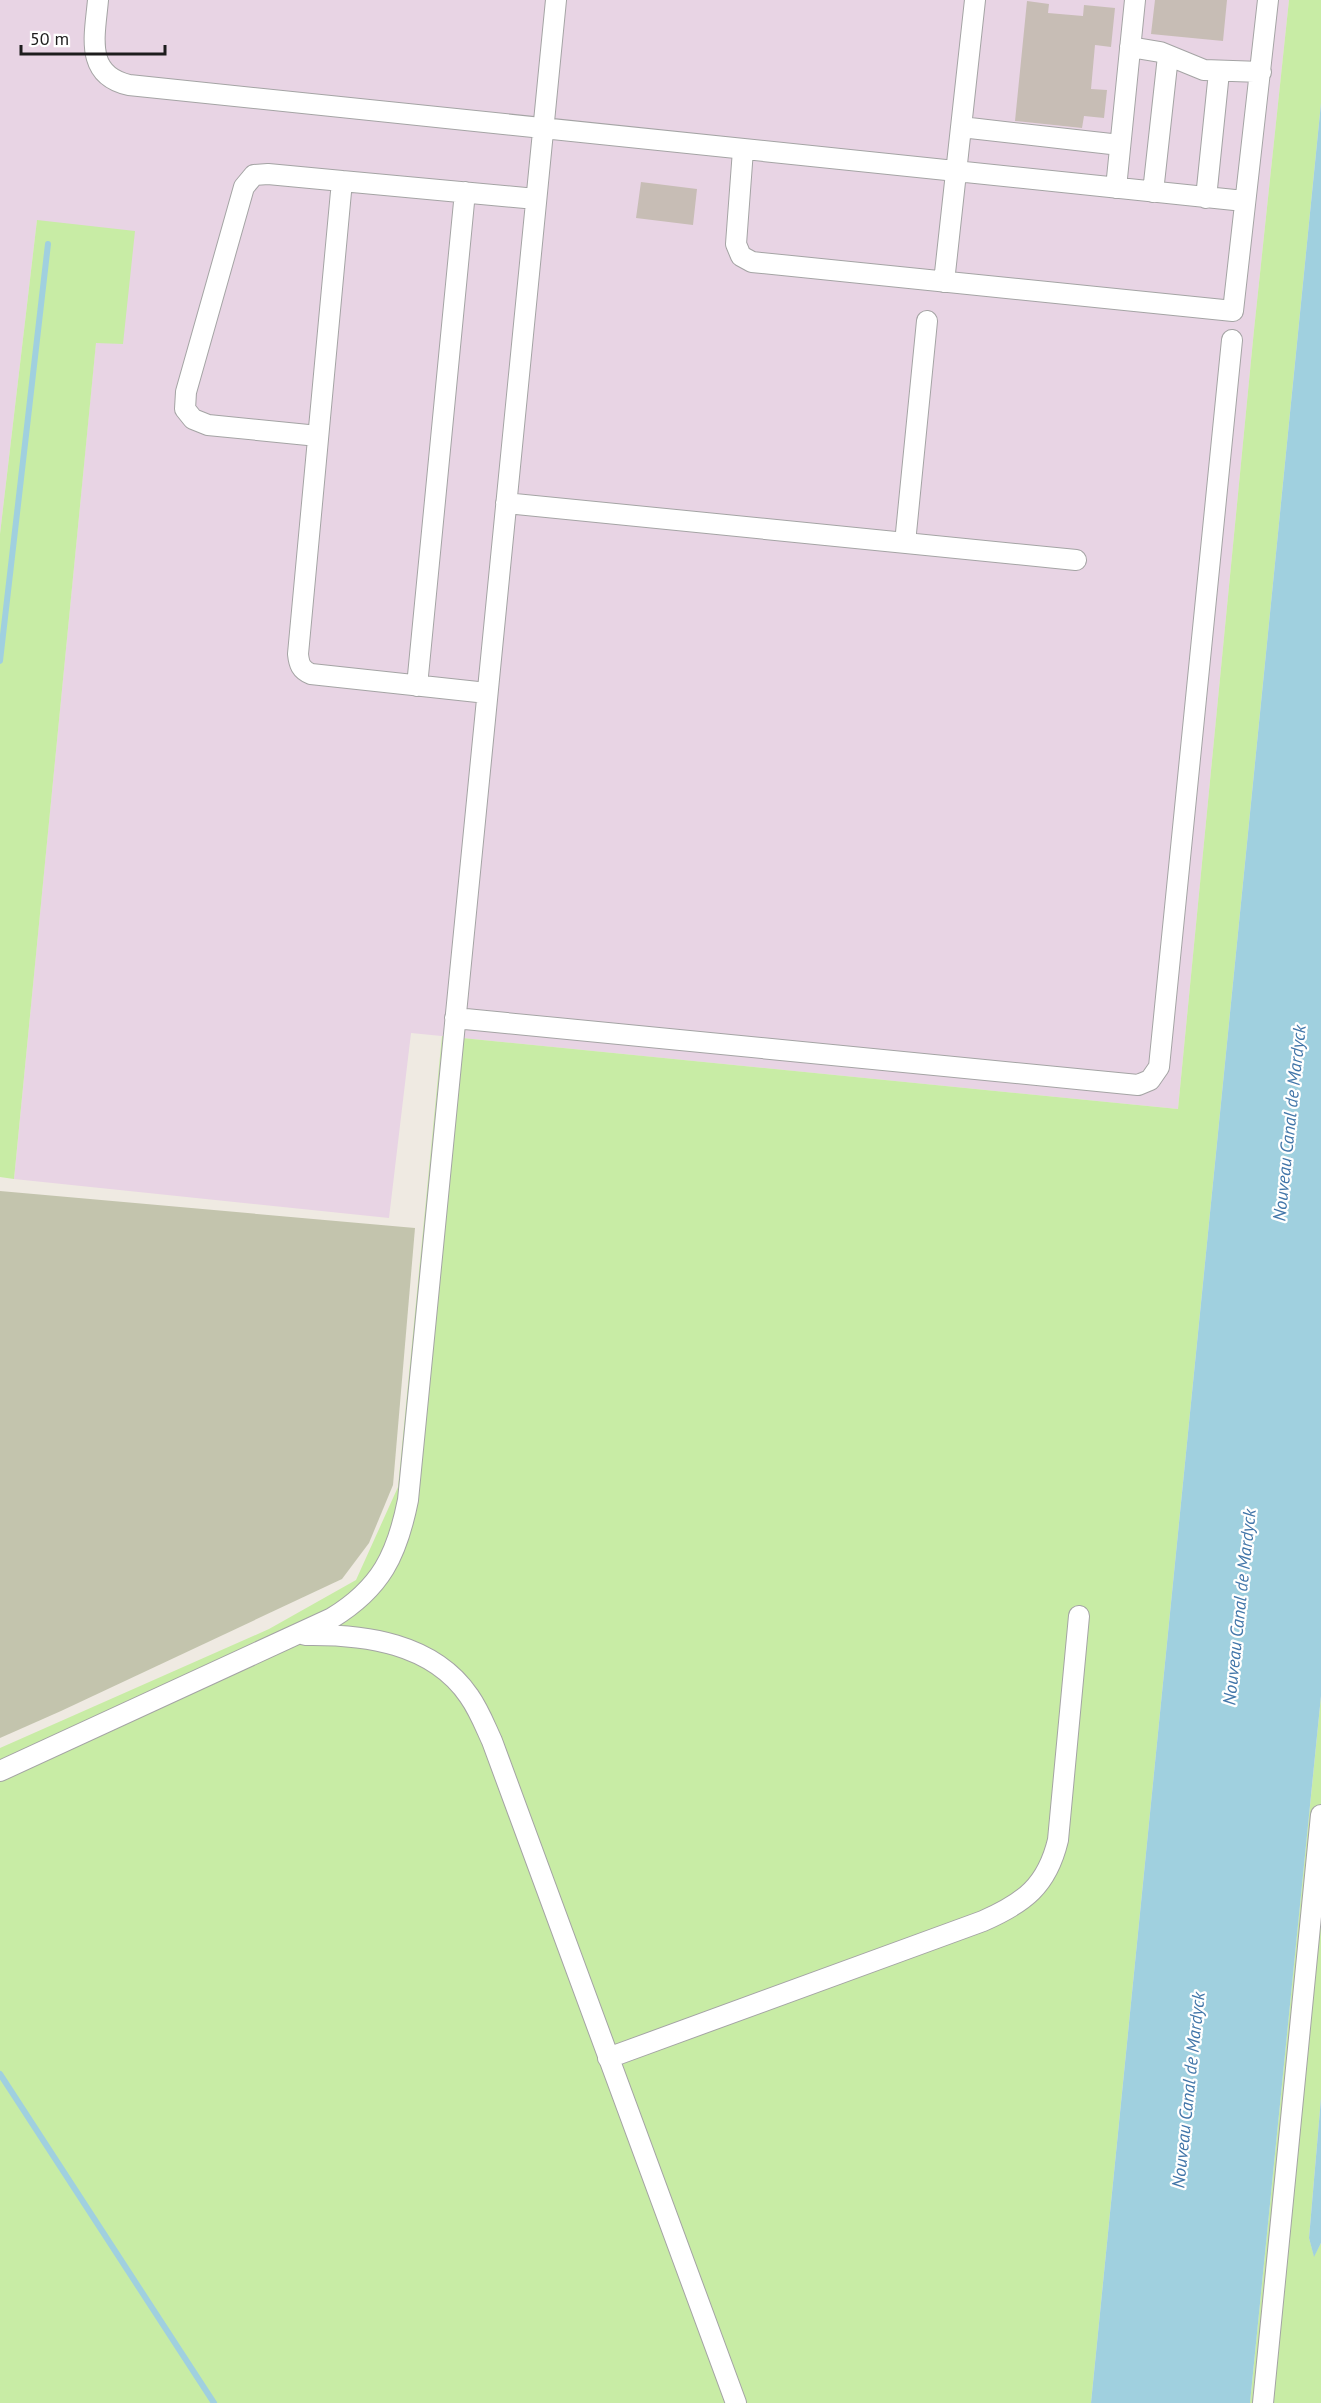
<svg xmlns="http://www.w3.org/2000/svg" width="1321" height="2403" font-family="'PT Sans',sans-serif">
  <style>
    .industrial { fill: #e8d4e4 }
    .construction { fill: #c3c4ad }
    .grass { fill: #c8eca5 }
    .water { fill: #a0d0df }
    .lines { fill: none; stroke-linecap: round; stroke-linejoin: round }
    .stream { stroke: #a0d0df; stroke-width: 6 }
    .building { fill: #c7bdb5 }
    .minor-casing { stroke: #a4a4a4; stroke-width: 22 }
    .minor { stroke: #fff; stroke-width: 20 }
    .labels { text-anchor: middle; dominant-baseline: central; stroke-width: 4.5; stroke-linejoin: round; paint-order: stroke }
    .water-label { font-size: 18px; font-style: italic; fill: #4276a9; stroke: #fff }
  </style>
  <rect width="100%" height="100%" fill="#efeae2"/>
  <!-- industrial -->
  <path class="industrial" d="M0,0h1289l-35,330 -76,779 -767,-76 -22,185 -375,-39 82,-837 27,1 -86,-123 -37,314z"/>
  <!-- construction -->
  <path class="construction" d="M0,1191l415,37 -22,257 -24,58 -27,36 -281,132 -61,27z"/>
  <!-- grass -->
  <path class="grass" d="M1289,0h32v103l-230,2300h-1091v-655l269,-119 87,-49 42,-93 44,-451 736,73 76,-779z
    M37,220l98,11 -12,113 -27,-1 -82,836 -14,-2v-643z
    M1321,1696v402l-12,140 5,18 7,-13v160h-71z"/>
  <!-- water -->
  <path class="water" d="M1321,103v1593l-71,707h-159z
    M1321,2098v145l-7,14 -5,-19z"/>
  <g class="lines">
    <!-- stream -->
    <path class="stream" d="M0,661l48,-417
      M0,2074l214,329"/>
  </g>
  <!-- building -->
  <path class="building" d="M1155,0h72l-4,41 -72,-7z
    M1027,1l22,3 -1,9 35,3 1,-11 31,3 -4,39 -16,-2 -4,44 16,1 -3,28 -20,-2 -2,12 -67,-7z
    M641,182l56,7 -4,36 -57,-7z"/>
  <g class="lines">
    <!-- minor casing -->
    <g class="minor-casing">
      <path id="minor" d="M98,0c-3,35 -14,75 31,85l1115,116
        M1130,47l30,5 44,18 57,2
        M961,127l159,18
        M743,150l-7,94 5,12 11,6 481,49 35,-311
        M1116,188l19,-188
        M1153,192l15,-136
        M1206,198l13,-126
        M944,282l31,-282
        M318,436l-110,-11 -15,-6 -8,-10 1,-17 58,-205 10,-12 14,-1 74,7
        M506,503l570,57
        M905,543l22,-222
        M417,686l48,-494
        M487,693l-176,-19c-10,-4 -12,-10 -13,-20l44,-473 194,18
        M455,1018l683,67 12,-5 9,-13 73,-727
        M305,1635c59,-1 128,8 164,61 10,14 16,30 23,45l244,662
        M0,1771l332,-153c49,-30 65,-63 76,-118l148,-1500
        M608,2058l375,-137c41,-18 64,-35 75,-81l21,-224
        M1263,2403l58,-588"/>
    </g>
    <!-- minor -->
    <use href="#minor" class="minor"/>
  </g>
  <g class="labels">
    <!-- water labels -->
    <g class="water-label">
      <text transform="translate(1289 1123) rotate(-84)">Nouveau Canal de Mardyck</text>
      <text transform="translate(1239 1607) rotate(-84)">Nouveau Canal de Mardyck</text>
      <text transform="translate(1188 2090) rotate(-84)">Nouveau Canal de Mardyck</text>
    </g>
  </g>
  <!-- scale -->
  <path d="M21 45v9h144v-9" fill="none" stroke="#1d1d1d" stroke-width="3"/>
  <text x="30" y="45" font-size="18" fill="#1d1d1d" stroke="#ffffff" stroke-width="4.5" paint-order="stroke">50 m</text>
</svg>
